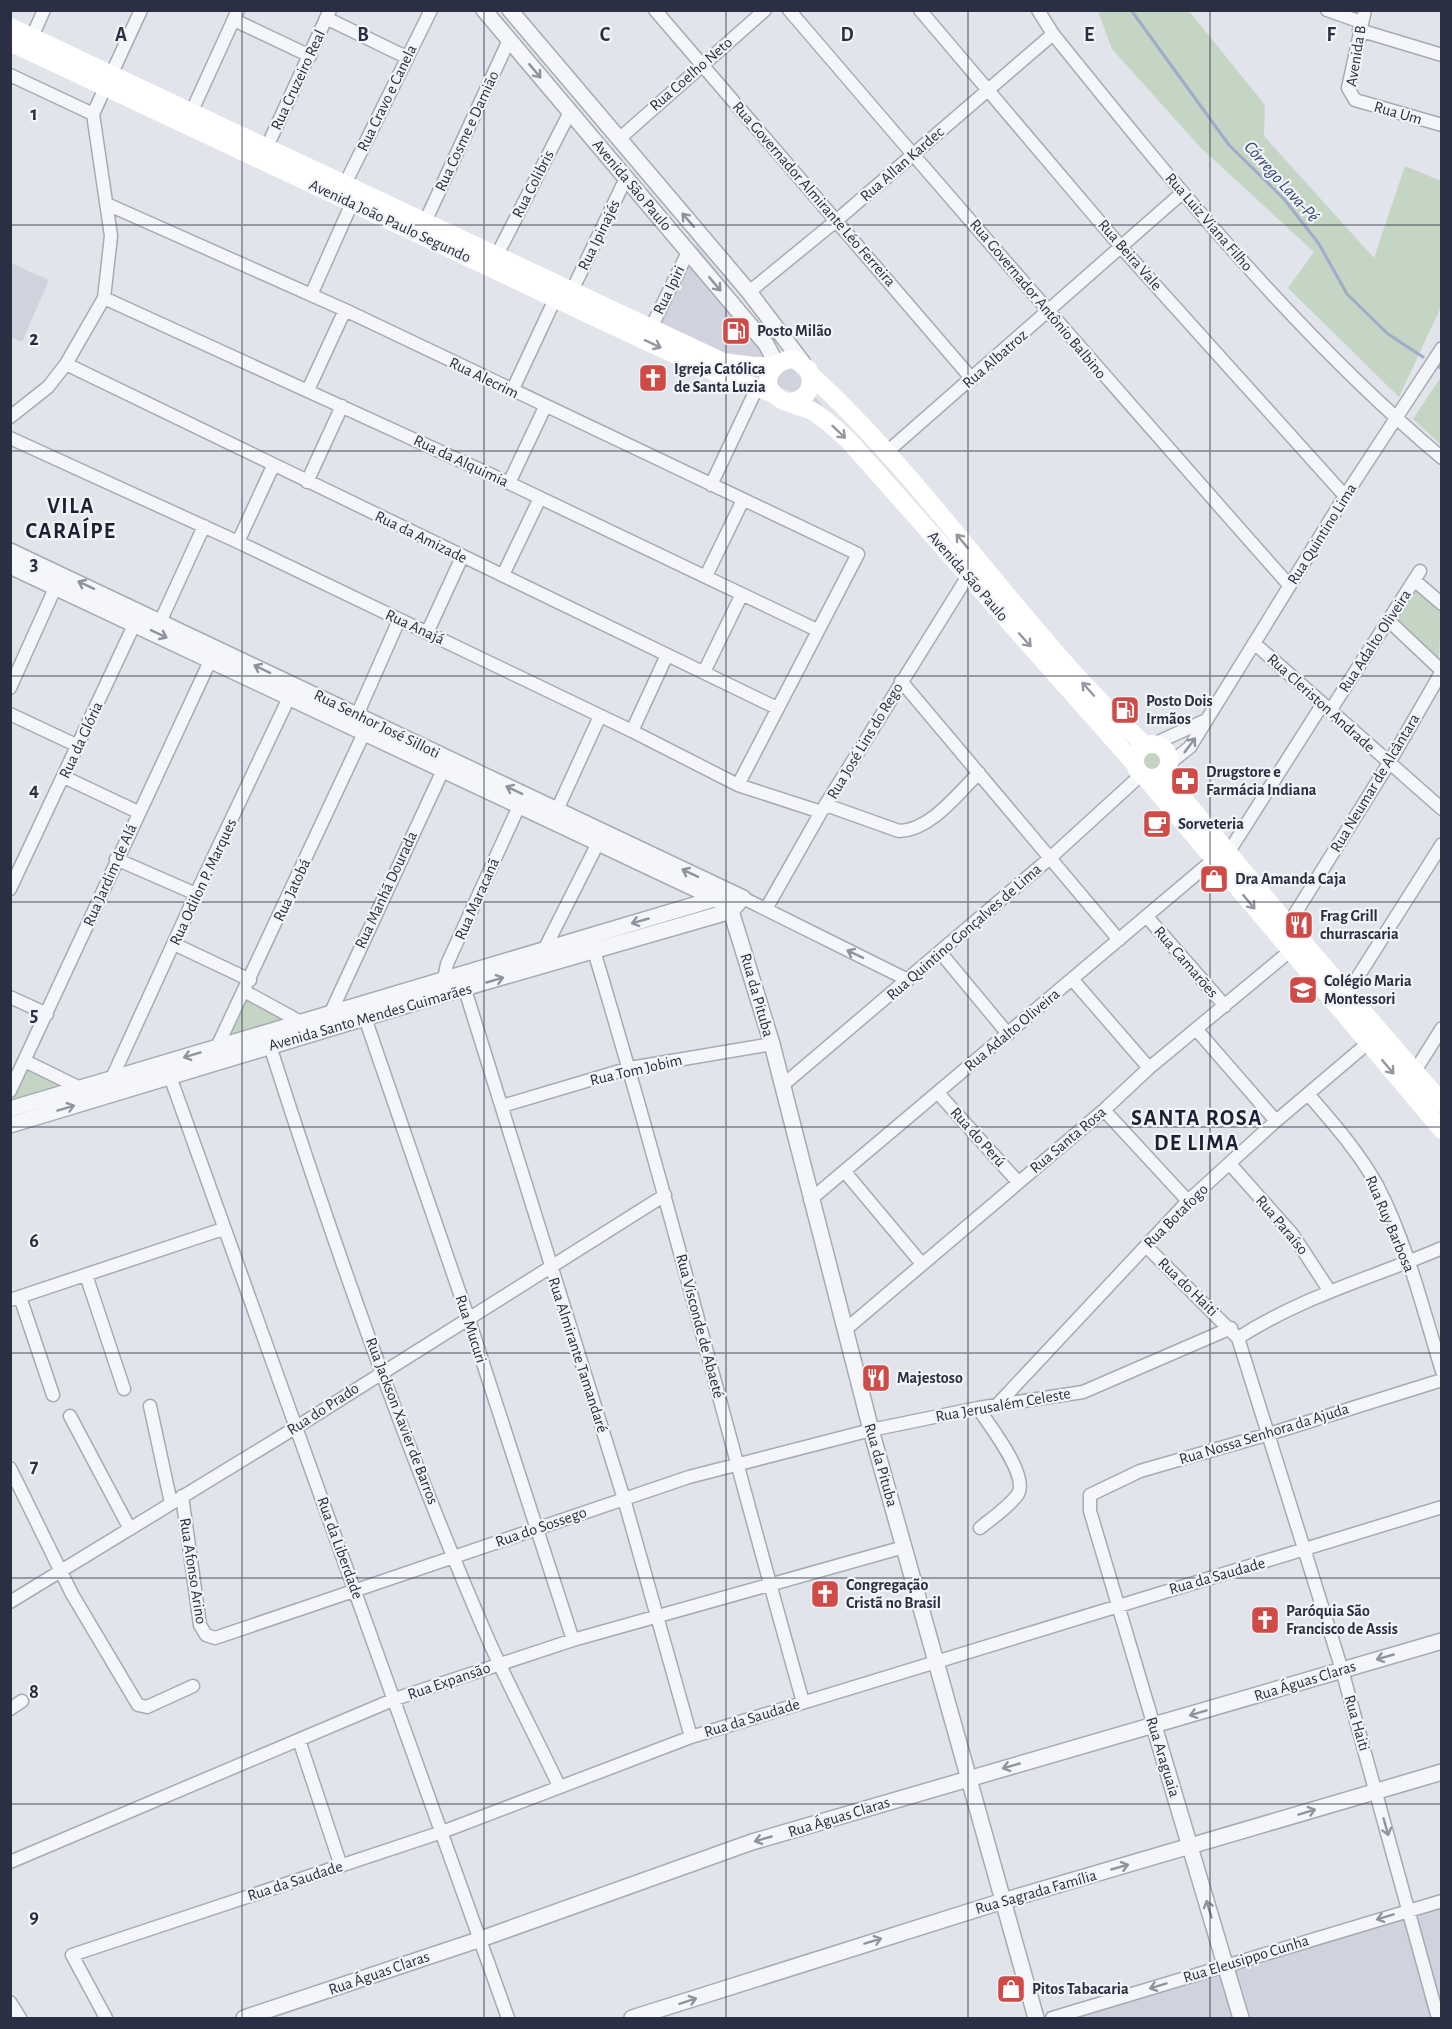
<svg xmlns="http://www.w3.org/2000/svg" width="1452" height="2029" font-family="'Alegreya Sans',sans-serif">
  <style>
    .built { fill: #d0d3dd }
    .green { fill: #c5d5c3 }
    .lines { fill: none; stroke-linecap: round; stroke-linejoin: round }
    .stream { stroke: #9eacca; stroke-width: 3 }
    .minor-casing { stroke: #a7aab5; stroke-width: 15 }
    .tertiary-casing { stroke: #a7aab5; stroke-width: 18 }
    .minor { stroke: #f5f6f9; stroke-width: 12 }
    .tertiary { stroke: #f5f6f9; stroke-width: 15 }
    .secondary { stroke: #fff; stroke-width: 18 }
    .oneway { stroke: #90929e }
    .oneway2 { stroke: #9497a1 }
    .grid { fill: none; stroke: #2a2f43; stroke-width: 1.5; stroke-opacity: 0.55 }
    .labels { text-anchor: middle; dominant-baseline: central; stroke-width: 4.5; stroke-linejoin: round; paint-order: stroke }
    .street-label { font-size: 16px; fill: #2a2f43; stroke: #f2f4f8 }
    .poi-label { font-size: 16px; font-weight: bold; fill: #2a2f43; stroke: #f2f4f8; text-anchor: start }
    .water-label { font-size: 18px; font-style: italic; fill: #344777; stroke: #f2f4f8 }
    .district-label { font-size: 22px; font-weight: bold; letter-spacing: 1.5px; fill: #1c2034; stroke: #f2f4f8 }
    .grid-label { font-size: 20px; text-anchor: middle; font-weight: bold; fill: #2a2f43; stroke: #f2f4f8; stroke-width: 4.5; stroke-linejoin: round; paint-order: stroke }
  </style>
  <rect width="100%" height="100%" fill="#e2e4eb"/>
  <!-- built -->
  <path class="built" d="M696,244l127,162 -171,-76z
    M11,263l38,17 -27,62 -11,-5z
    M1441,1903v115h-374z"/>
  <!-- green -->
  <path class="green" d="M1098,11h91l76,94 -1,31 110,122 31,-92 36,15v126l-42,90 -111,-109 26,-36 -114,-105 -88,-98z
    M1441,377v68l-28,-26z
    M1418,589l23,22 -2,49 -43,-39z
    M1139 760a14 14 0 1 1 28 0a14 14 0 1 1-28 0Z
    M247,999l38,20 -58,19z
    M27,1067l34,20 -50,14z"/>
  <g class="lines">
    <!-- stream -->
    <path class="stream" d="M1131,10l98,135 55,54 35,45 28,50 41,40 35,23
      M1439,367l3,2"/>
    <!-- minor casing -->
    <g class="minor-casing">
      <path id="minor" d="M655,10l317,369
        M789,10c165,193 332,385 500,575
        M920,10l201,237 224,249
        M1038,10l15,24c120,149 242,300 389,424
        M1327,10l34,12
        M1365,10l-17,78 7,12 87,25
        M326,18l80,39
        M234,20l76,36
        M1359,30l83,25
        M32,37l12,-27
        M10,75l83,39
        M191,113l47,-103
        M619,139l146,-129
        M266,149l64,-139
        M344,186l87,-176
        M109,205l236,105 513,244 -120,231
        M425,222l84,-182
        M496,257l74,-145
        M749,292l88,-72 216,-186
        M311,295l41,-92
        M569,297l57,-119
        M104,298l405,185 308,147
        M651,328l37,-76
        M66,364l711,344
        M308,390l37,-80
        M512,391l43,-92
        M10,417l38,-30 18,-23 38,-66 7,-62 -18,-122 48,-104
        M10,438l228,104 394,189 106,54 83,27
        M887,452l295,-259
        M307,482l35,-76
        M509,483l36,-76
        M711,485l45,-95
        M238,542l35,-76
        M503,575l37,-77
        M706,576l37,-76
        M1414,580l28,24
        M161,620l43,-94
        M427,633l35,-76
        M1254,643l188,166
        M704,672l38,-78
        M901,681l218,259
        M10,688l46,-102
        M1330,711l90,-140
        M10,714l68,32
        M357,715l42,-95
        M632,731l35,-76
        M1156,743l48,-22
        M1170,763l20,-16 155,-251 97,-148
        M64,777l74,35
        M826,805l73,26c32,-1 58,-37 80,-58
        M557,810l43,-94
        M1228,853l94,-148
        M116,859l80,35
        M10,889l125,-266
        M743,898l165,82
        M766,909l55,-97 147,-236
        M1148,918l77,88
        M1288,925l101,-162 53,-92 -54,-51
        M174,944l76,36
        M545,948l53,-105
        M594,951c75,249 138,501 209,751
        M940,952l68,82
        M1072,979l77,89
        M462,980l162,519 67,238
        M445,986l-1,-7 3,-15 72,-158
        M244,991l55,30
        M1347,994l95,-150
        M10,997l37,17
        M331,1012l112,-242
        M365,1018l103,299 105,323
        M1196,1029l80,92
        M270,1046c64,200 134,400 218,593 22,50 48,98 71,147
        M217,1047l147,-314
        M25,1061l55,27
        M167,1068l341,950
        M1415,1071l27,-43
        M111,1080l85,-186 97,-205
        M783,1085l267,-227 92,-84
        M10,1091l201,-432
        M938,1093l80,89
        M1308,1094c25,29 50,57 69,91 30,58 46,124 65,186
        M502,1106l128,-38 142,-24
        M1104,1110l84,91
        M1230,1164l63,71 36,55
        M845,1172l77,92
        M810,1200l403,-340
        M1146,1246l92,92 104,332 96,348
        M86,1275l38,114
        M20,1297l33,98
        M10,1300l213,-71
        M845,1330l259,-220 45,-42 141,-117
        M1238,1338c65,-42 134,-60 204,-90
        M998,1404l190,-203 88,-80 92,-78
        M150,1406l21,97
        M978,1408c11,17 51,67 40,86 -9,13 -26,24 -38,34
        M70,1416l60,113
        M10,1468l62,126 66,111 9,2 46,-21
        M182,1496l18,129 6,10 9,3 474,-161 182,-47 107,-22 105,-16 148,-64
        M10,1602l285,-174 370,-233
        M10,1709l12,-8
        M1154,1726l-64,-215v-16l50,-24 129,-37 173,-54
        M299,1740l42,126
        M10,1862l385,-163 178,-59 331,-93
        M10,2002l10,16
        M106,2018l-34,-63 370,-123 249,-95 751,-230
        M1052,2018l390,-117"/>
    </g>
    <!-- tertiary casing -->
    <g class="tertiary-casing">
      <path id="tertiary" d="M484,10l282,334 10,19
        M510,10l239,282 54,71
        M10,551l733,347 -12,13 -284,82 -437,132
        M10,566l707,333 14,12 41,133 99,386 165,588
        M10,1109l711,-212
        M1154,1726l87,292
        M244,2018l237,-79 271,-97 690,-201
        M632,2018l371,-117 439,-129"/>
    </g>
    <!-- minor -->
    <use href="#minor" class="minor"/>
    <!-- tertiary -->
    <use href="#tertiary" class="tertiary"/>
    <!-- secondary -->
    <path class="secondary" d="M10,27l713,335 31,4h20
      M10,42l640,301 78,35 44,15
      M811,375c123,113 211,257 334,370
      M790,402c18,-3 25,-16 18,-33l-14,-10c-20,0 -37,23 -17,38 9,7 24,9 35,14 14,8 25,19 37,30l286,323
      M1135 761a17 17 0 1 1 34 0a17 17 0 1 1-34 0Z
      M1163,774l125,151 154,178
      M1144,776l298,354"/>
  </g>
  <!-- one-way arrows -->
  <defs><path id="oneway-shaft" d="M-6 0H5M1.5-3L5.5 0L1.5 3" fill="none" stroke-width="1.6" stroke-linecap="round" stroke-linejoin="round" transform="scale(1.5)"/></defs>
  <g class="oneway">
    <use href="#oneway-shaft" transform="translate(535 71) rotate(50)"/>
    <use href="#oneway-shaft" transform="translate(688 220) rotate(-131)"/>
    <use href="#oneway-shaft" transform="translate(715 284) rotate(50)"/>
    <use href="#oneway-shaft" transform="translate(86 585) rotate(-155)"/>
    <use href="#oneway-shaft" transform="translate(159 634) rotate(25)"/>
    <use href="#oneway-shaft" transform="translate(262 669) rotate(-154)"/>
    <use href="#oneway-shaft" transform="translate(1190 745) rotate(-53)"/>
    <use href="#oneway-shaft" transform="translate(514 790) rotate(-154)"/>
    <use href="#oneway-shaft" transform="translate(690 873) rotate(-155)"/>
    <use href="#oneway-shaft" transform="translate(640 921) rotate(164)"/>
    <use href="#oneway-shaft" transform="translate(855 954) rotate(-154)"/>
    <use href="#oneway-shaft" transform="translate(495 980) rotate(-16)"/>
    <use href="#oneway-shaft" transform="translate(192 1055) rotate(163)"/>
    <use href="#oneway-shaft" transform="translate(66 1108) rotate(-17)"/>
    <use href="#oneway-shaft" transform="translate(1385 1657) rotate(164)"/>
    <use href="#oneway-shaft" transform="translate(1198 1713) rotate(163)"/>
    <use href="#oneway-shaft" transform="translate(1011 1766) rotate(164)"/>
    <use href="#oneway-shaft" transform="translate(1307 1812) rotate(-17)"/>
    <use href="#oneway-shaft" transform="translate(1386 1827) rotate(74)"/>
    <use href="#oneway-shaft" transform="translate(763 1839) rotate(164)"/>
    <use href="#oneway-shaft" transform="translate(1120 1867) rotate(-16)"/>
    <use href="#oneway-shaft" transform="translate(1209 1909) rotate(-107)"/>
    <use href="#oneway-shaft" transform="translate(1385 1917) rotate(163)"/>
    <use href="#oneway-shaft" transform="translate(873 1941) rotate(-17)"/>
    <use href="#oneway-shaft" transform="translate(1158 1986) rotate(163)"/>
    <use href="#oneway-shaft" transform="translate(688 2001) rotate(-18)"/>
  </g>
  <g class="oneway2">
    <use href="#oneway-shaft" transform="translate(653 344) rotate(25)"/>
    <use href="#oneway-shaft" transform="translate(839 432) rotate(43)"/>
    <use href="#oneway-shaft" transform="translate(962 541) rotate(-130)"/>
    <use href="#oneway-shaft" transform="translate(1025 640) rotate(48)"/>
    <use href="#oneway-shaft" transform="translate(1088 689) rotate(-132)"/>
    <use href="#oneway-shaft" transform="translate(1249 902) rotate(50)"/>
    <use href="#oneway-shaft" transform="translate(1388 1067) rotate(50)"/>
  </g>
  <!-- grid -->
  <path class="grid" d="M242,10v2008M484,10v2008M726,10v2008M968,10v2008M1210,10v2008M10,225h1432M10,451h1432M10,676h1432M10,902h1432M10,1127h1432M10,1353h1432M10,1578h1432M10,1804h1432"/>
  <!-- icons -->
  <defs>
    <g id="fuel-square" transform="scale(1.5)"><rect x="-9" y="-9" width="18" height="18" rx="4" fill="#cf4b48" stroke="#f2f4f8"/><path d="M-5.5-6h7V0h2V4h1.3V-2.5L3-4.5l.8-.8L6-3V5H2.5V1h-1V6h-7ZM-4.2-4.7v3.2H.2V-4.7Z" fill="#fff"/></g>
    <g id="church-square" transform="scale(1.5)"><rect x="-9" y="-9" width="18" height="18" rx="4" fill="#cf4b48" stroke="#f2f4f8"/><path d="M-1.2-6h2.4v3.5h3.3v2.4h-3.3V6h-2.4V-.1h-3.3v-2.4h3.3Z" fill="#fff"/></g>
    <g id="pharmacy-square" transform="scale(1.5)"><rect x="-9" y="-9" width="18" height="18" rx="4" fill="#cf4b48" stroke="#f2f4f8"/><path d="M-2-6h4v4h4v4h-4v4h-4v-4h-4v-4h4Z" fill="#fff"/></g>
    <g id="cafe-square" transform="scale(1.5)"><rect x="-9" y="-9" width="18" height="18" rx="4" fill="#cf4b48" stroke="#f2f4f8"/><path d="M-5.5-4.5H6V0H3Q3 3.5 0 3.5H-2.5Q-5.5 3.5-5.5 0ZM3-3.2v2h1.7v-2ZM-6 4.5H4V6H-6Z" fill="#fff"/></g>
    <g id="shop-square" transform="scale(1.5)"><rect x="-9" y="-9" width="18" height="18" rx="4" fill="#cf4b48" stroke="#f2f4f8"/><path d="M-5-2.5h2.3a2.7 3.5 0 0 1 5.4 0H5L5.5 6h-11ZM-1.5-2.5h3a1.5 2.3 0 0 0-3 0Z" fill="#fff"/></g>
    <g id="restaurant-square" transform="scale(1.5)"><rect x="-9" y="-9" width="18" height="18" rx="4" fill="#cf4b48" stroke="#f2f4f8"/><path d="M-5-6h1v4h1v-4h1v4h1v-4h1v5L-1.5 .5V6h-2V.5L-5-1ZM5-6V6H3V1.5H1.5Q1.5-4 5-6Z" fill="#fff"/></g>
    <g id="school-square" transform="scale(1.5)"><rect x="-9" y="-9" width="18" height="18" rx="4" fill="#cf4b48" stroke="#f2f4f8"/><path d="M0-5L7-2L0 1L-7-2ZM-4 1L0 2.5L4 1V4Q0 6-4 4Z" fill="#fff"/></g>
  </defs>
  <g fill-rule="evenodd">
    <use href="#fuel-square" x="736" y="331"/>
    <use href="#church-square" x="653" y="378"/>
    <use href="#fuel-square" x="1125" y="710"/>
    <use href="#pharmacy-square" x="1185" y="781"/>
    <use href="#cafe-square" x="1157" y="824"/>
    <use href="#shop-square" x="1214" y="879"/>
    <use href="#restaurant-square" x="1299" y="925"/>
    <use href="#school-square" x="1303" y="990"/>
    <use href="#restaurant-square" x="876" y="1378"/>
    <use href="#church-square" x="825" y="1594"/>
    <use href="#church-square" x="1265" y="1620"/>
    <use href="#shop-square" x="1011" y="1989"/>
  </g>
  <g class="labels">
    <!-- street labels -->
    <g class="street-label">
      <text transform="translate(1356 56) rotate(-81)">Avenida B</text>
      <text transform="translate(691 74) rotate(-41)">Rua Coelho Neto</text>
      <text transform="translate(298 80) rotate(-65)">Rua Cruzeiro Real</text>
      <text transform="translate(387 98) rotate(-64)">Rua Cravo e Canela</text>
      <text transform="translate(1398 113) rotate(16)">Rua Um</text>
      <text transform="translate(467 131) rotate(-65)">Rua Cosme e Damião</text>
      <text transform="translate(902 164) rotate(-41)">Rua Allan Kardec</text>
      <text transform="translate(533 184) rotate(-63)">Rua Colibris</text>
      <text transform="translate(632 185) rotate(50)">Avenida São Paulo</text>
      <text transform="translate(814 194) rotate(49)">Rua Governador Almirante Léo Ferreira</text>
      <text transform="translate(390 221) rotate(25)">Avenida João Paulo Segundo</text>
      <text transform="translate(1209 222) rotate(49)">Rua Luiz Viana Filho</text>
      <text transform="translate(599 235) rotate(-64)">Rua Ipinajés</text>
      <text transform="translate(1130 255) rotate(49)">Rua Beira Vale</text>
      <text transform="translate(669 290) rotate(-64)">Rua Ipiri</text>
      <text transform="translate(1038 299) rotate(50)">Rua Governador Antônio Balbino</text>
      <text transform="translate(995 359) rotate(-41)">Rua Albatroz</text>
      <text transform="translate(484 378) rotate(26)">Rua Alecrim</text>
      <text transform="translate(461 461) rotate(25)">Rua da Alquimia</text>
      <text transform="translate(1322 534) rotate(-58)">Rua Quintino Lima</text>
      <text transform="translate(421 537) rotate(26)">Rua da Amizade</text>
      <text transform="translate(968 576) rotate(49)">Avenida São Paulo</text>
      <text transform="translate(415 627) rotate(25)">Rua Anajá</text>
      <text transform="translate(1375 641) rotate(-57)">Rua Adalto Oliveira</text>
      <text transform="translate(1321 703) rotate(42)">Rua Cleriston Andrade</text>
      <text transform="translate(377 724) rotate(26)">Rua Senhor José Silloti</text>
      <text transform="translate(81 740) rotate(-65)">Rua da Glória</text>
      <text transform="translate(865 741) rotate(-59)">Rua José Lins do Rego</text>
      <text transform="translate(1375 783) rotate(-59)">Rua Neumar de Alcântara</text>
      <text transform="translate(110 875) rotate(-66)">Rua Jardim de Alá</text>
      <text transform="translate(203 882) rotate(-65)">Rua Odilon P. Marques</text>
      <text transform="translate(292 890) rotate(-65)">Rua Jatobá</text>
      <text transform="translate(386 890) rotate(-65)">Rua Manhã Dourada</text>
      <text transform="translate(477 899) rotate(-66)">Rua Maracanã</text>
      <text transform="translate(964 932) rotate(-41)">Rua Quintino Gonçalves de Lima</text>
      <text transform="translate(1186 962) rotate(49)">Rua Camarões</text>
      <text transform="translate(757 995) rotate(74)">Rua da Pituba</text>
      <text transform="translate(370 1017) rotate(-16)">Avenida Santo Mendes Guimarães</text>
      <text transform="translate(1012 1030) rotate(-40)">Rua Adalto Oliveira</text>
      <text transform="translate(636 1070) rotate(-13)">Rua Tom Jobim</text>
      <text transform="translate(978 1137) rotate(48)">Rua do Perú</text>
      <text transform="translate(1068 1140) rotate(-40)">Rua Santa Rosa</text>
      <text transform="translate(1176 1216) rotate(-45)">Rua Botafogo</text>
      <text transform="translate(1390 1224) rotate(67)">Rua Ruy Barbosa</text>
      <text transform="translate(1282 1225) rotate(50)">Rua Paraíso</text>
      <text transform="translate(1188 1287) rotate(44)">Rua do Haiti</text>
      <text transform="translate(700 1326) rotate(75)">Rua Visconde de Abaeté</text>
      <text transform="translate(471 1329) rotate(72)">Rua Mucuri</text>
      <text transform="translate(578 1355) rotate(72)">Rua Almirante Tamandaré</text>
      <text transform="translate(1003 1405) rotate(-10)">Rua Jerusalém Celeste</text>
      <text transform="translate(323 1409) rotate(-33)">Rua do Prado</text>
      <text transform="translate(402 1421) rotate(69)">Rua Jackson Xavier de Barros</text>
      <text transform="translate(1264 1434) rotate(-17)">Rua Nossa Senhora da Ajuda</text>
      <text transform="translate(881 1465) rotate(74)">Rua da Pituba</text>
      <text transform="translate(541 1527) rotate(-19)">Rua do Sossego</text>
      <text transform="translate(340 1548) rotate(70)">Rua da Liberdade</text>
      <text transform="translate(193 1571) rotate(81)">Rua Afonso Arino</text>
      <text transform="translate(1217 1576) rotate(-16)">Rua da Saudade</text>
      <text transform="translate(449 1681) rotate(-19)">Rua Expansão</text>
      <text transform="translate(1305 1681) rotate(-17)">Rua Águas Claras</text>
      <text transform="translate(752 1718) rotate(-17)">Rua da Saudade</text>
      <text transform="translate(1357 1723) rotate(74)">Rua Haiti</text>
      <text transform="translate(1163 1757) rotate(73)">Rua Araguaia</text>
      <text transform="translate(839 1817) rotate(-17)">Rua Águas Claras</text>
      <text transform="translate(295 1881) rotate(-18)">Rua da Saudade</text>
      <text transform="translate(1036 1892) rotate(-16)">Rua Sagrada Família</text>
      <text transform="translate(1246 1959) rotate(-17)">Rua Eleusippo Cunha</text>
      <text transform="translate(379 1973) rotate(-19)">Rua Águas Claras</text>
    </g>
    <!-- poi labels -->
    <g class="poi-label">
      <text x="757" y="331">Posto Milão</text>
      <text x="674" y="369">Igreja Católica<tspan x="674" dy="18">de Santa Luzia</tspan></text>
      <text x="1146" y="701">Posto Dois<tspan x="1146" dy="18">Irmãos</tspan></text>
      <text x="1206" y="772">Drugstore e<tspan x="1206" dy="18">Farmácia Indiana</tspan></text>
      <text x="1178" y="824">Sorveteria</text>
      <text x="1235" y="879">Dra Amanda Caja</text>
      <text x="1320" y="916">Frag Grill<tspan x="1320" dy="18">churrascaria</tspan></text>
      <text x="1324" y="981">Colégio Maria<tspan x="1324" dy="18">Montessori</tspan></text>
      <text x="897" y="1378">Majestoso</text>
      <text x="846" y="1585">Congregação<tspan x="846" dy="18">Cristã no Brasil</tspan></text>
      <text x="1286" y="1611">Paróquia São<tspan x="1286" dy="18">Francisco de Assis</tspan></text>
      <text x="1032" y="1989">Pitos Tabacaria</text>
    </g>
    <!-- water labels -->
    <g class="water-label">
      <text transform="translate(1281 182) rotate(48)">Córrego Lava-Pé</text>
    </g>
    <!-- district labels -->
    <g class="district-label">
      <text x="71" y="506">VILA<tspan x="71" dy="25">CARAÍPE</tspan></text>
      <text x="1197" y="1118">SANTA ROSA<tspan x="1197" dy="25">DE LIMA</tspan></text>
    </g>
  </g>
  <g class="grid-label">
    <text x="121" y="41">A</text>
    <text x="363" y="41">B</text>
    <text x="605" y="41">C</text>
    <text x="847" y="41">D</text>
    <text x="1089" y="41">E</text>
    <text x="1331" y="41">F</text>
    <text x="34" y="120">1</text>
    <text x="34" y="345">2</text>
    <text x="34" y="570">3</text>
    <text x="34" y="796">4</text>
    <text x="34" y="1021">5</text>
    <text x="34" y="1247">6</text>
    <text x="34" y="1472">7</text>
    <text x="34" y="1698">8</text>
    <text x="34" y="1923">9</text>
  </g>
  <!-- border -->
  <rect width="1452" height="2029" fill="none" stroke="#2a2f43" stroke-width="24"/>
</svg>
